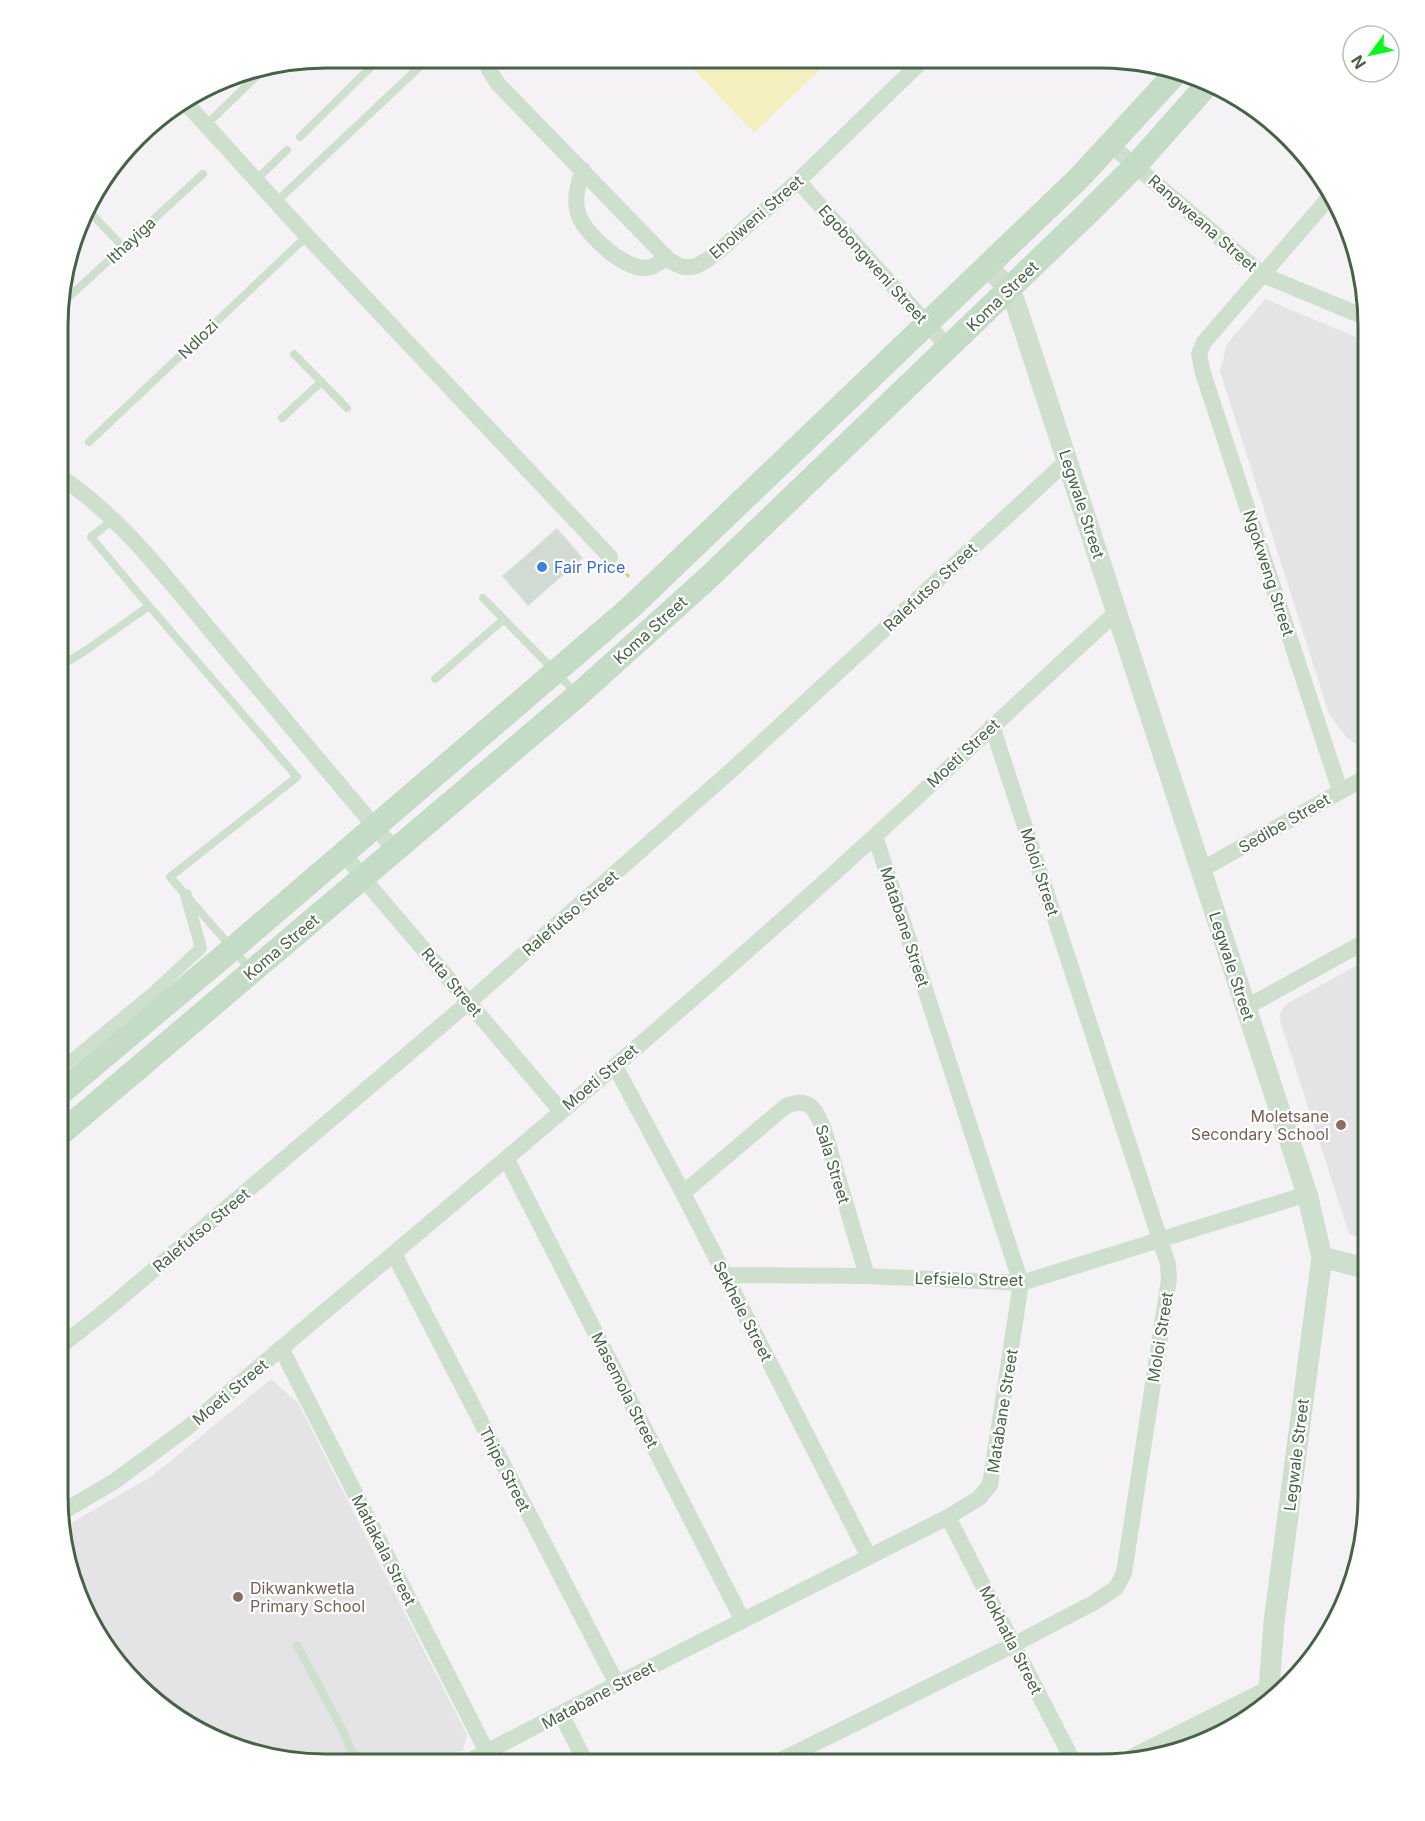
<svg xmlns="http://www.w3.org/2000/svg" width="1425" height="1821" font-family="Inter,sans-serif">
  <style>
    .education { fill: #e4e4e6 }
    .green { fill: #f4efbf }
    .building { fill: #d1dad3; stroke: #d6ded8; stroke-width: 1.5 }
    .lines { fill: none; stroke-linecap: round; stroke-linejoin: round }
    .path { stroke: #d3d673; stroke-width: 3; stroke-dasharray: 4.5 3; stroke-linecap: butt }
    .service { stroke: #cee0cd; stroke-width: 8 }
    .pedestrian { stroke: #cee0cd; stroke-width: 12 }
    .minor { stroke: #cee0cd; stroke-width: 16 }
    .tertiary { stroke: #cee0cd; stroke-width: 21 }
    .secondary { stroke: #c4dcc5; stroke-width: 24 }
    .shop-dot { fill: #3f7fe0; stroke: #fff; stroke-width: 2 }
    .education-dot { fill: #8d6e63; stroke: #fff; stroke-width: 2 }
    .labels { text-anchor: middle; dominant-baseline: central; stroke-width: 4.5; stroke-linejoin: round; paint-order: stroke }
    .street-label { font-size: 16px; fill: #486248; stroke: #fff }
    .shop-label { font-size: 16px; fill: #366cbe; stroke: #fff; text-anchor: start }
    .education-label { font-size: 16px; fill: #785e54; stroke: #fff; text-anchor: end }
    .rim { fill: none; stroke: #486248; stroke-width: 3 }
  </style>
  <rect width="100%" height="100%" fill="#f4f2f5"/>
  <!-- education -->
  <path class="education" d="M1265,299l103,43v411l-22,-16 -17,-23 -109,-343 7,-27z
    M1368,959v280l-19,-5 -70,-217 6,-12z
    M271,1379l27,24 169,332 -4,15 -26,13h-129l-69,-13 -62,-31 -84,-90 -27,-64 -5,-36 91,-53z"/>
  <!-- green -->
  <path class="green" d="M683,58h149l-78,75z"/>
  <!-- building -->
  <path class="building" d="M557,529l25,29 -54,47 -25,-29z"/>
  <g class="lines">
    <!-- path -->
    <path class="path" d="M621,568l10,11"/>
    <!-- service -->
    <path class="service" d="M206,125l60,-58
      M300,137l81,-80
      M256,180l31,-30
      M276,202l154,-145
      M87,209l36,38
      M59,306l144,-132
      M294,354l53,54
      M282,418l39,-36
      M89,442l218,-206
      M114,519l-23,18 58,69
      M483,598l94,96
      M59,667l26,-16 64,-45 148,171 -127,100 82,94
      M435,679l69,-60
      M297,1645l47,88 7,17 -4,13
      M351,1750l13,13"/>
    <!-- pedestrian -->
    <path class="pedestrian" d="M58,1071l98,-81 45,-42 -15,-53"/>
    <!-- minor -->
    <path class="minor" d="M485,57l4,13 9,14 169,174c21,18 34,7 53,-8l78,-69 126,-122
      M185,102l122,134 303,321
      M1111,145l152,130 104,43
      M583,170c-5,14 -10,31 -4,46 8,20 49,58 72,51 5,-2 11,-6 16,-9
      M798,181l150,166
      M1333,193l-129,149 -5,12 4,19 137,418
      M59,476c61,40 105,99 152,155 61,73 122,147 184,219
      M344,853l18,24 199,234
      M1201,870l167,-94
      M1245,1008l123,-68
      M615,1066l68,127 186,364
      M506,1158l237,463
      M683,1193l103,-87c24,-10 30,4 38,24l43,146
      M394,1254l223,430
      M725,1275l142,1 154,7 286,-89
      M281,1348l206,404
      M57,1349l53,-42 359,-305 265,-234 334,-308
      M59,1514l56,-33 72,-53c230,-196 466,-388 689,-593 81,-74 160,-150 242,-224
      M948,1517l126,246
      M561,1714l25,49
      M465,1763l152,-79 331,-167 31,-19 11,-13 31,-202 -146,-447
      M775,1763l238,-118 82,-43 21,-14 8,-15 45,-294 -1,-15 -176,-538"/>
    <!-- tertiary -->
    <path class="tertiary" d="M987,266l22,23 7,16 291,889 15,63 -48,365 -5,69
      M1322,1257l46,12
      M1135,1758l134,-67"/>
    <!-- secondary -->
    <path class="secondary" d="M58,1095l173,-145 400,-343 448,-429 96,-104
      M58,1136l520,-441 130,-117 382,-367 46,-46 70,-79"/>
  </g>
  <!-- markers -->
  <circle class="shop-dot" cx="542" cy="567" r="6"/>
  <g class="education-dot">
    <circle cx="1341" cy="1125" r="6"/>
    <circle cx="238" cy="1597" r="6"/>
  </g>
  <g class="labels">
    <!-- street labels -->
    <g class="street-label">
      <text transform="translate(756 217) rotate(-41)">Eholweni Street</text>
      <text transform="translate(1203 223) rotate(41)">Rangweana Street</text>
      <text transform="translate(131 240) rotate(-43)">Ithayiga</text>
      <text transform="translate(873 264) rotate(48)">Egobongweni Street</text>
      <text transform="translate(1002 296) rotate(-44)">Koma Street</text>
      <text transform="translate(198 339) rotate(-44)">Ndlozi</text>
      <text transform="translate(1082 504) rotate(72)">Legwale Street</text>
      <text transform="translate(1269 573) rotate(72)">Ngokweng Street</text>
      <text transform="translate(930 587) rotate(-43)">Ralefutso Street</text>
      <text transform="translate(650 630) rotate(-42)">Koma Street</text>
      <text transform="translate(963 753) rotate(-43)">Moeti Street</text>
      <text transform="translate(1284 823) rotate(-30)">Sedibe Street</text>
      <text transform="translate(1040 872) rotate(72)">Moloi Street</text>
      <text transform="translate(570 913) rotate(-41)">Ralefutso Street</text>
      <text transform="translate(905 927) rotate(72)">Matabane Street</text>
      <text transform="translate(281 947) rotate(-40)">Koma Street</text>
      <text transform="translate(1232 966) rotate(72)">Legwale Street</text>
      <text transform="translate(452 982) rotate(50)">Ruta Street</text>
      <text transform="translate(600 1077) rotate(-40)">Moeti Street</text>
      <text transform="translate(833 1164) rotate(73)">Sala Street</text>
      <text transform="translate(201 1230) rotate(-40)">Ralefutso Street</text>
      <text transform="translate(969 1279) rotate(1)">Lefsielo Street</text>
      <text transform="translate(743 1311) rotate(63)">Sekhele Street</text>
      <text transform="translate(1160 1337) rotate(-81)">Moloi Street</text>
      <text transform="translate(625 1390) rotate(63)">Masemola Street</text>
      <text transform="translate(230 1392) rotate(-40)">Moeti Street</text>
      <text transform="translate(1002 1411) rotate(-81)">Matabane Street</text>
      <text transform="translate(1296 1455) rotate(-83)">Legwale Street</text>
      <text transform="translate(505 1469) rotate(63)">Thipe Street</text>
      <text transform="translate(384 1550) rotate(63)">Matlakala Street</text>
      <text transform="translate(1011 1640) rotate(63)">Mokhatla Street</text>
      <text transform="translate(598 1695) rotate(-28)">Matabane Street</text>
    </g>
    <!-- shop labels -->
    <g class="shop-label">
      <text x="554" y="567">Fair Price</text>
    </g>
    <!-- education labels -->
    <g class="education-label">
      <text x="1329" y="1116">Moletsane<tspan x="1329" dy="18">Secondary School</tspan></text>
      <text x="250" y="1588" text-anchor="start">Dikwankwetla<tspan x="250" dy="18">Primary School</tspan></text>
    </g>
  </g>
  <!-- crop -->
  <path d="M0 0H1425V1821H0ZM326 68H1100A258 258 0 0 1 1358 326V1496A258 258 0 0 1 1100 1754H326A258 258 0 0 1 68 1496V326A258 258 0 0 1 326 68Z" fill="#fff" fill-rule="evenodd"/>
  <path class="rim" d="M326 68H1100A258 258 0 0 1 1358 326V1496A258 258 0 0 1 1100 1754H326A258 258 0 0 1 68 1496V326A258 258 0 0 1 326 68Z"/>
  <!-- north arrow -->
  <g transform="translate(1371 54) rotate(237)"><circle r="28" fill="#ffffff" stroke="#b6c0b6" stroke-width="1.5"/>
  <path d="M0-4.5L10 22L0 15L-10 22Z" fill="#0af71f"/>
  <text y="-9" font-size="16" font-weight="bold" text-anchor="middle" fill="#486248">N</text>
  </g>
</svg>
